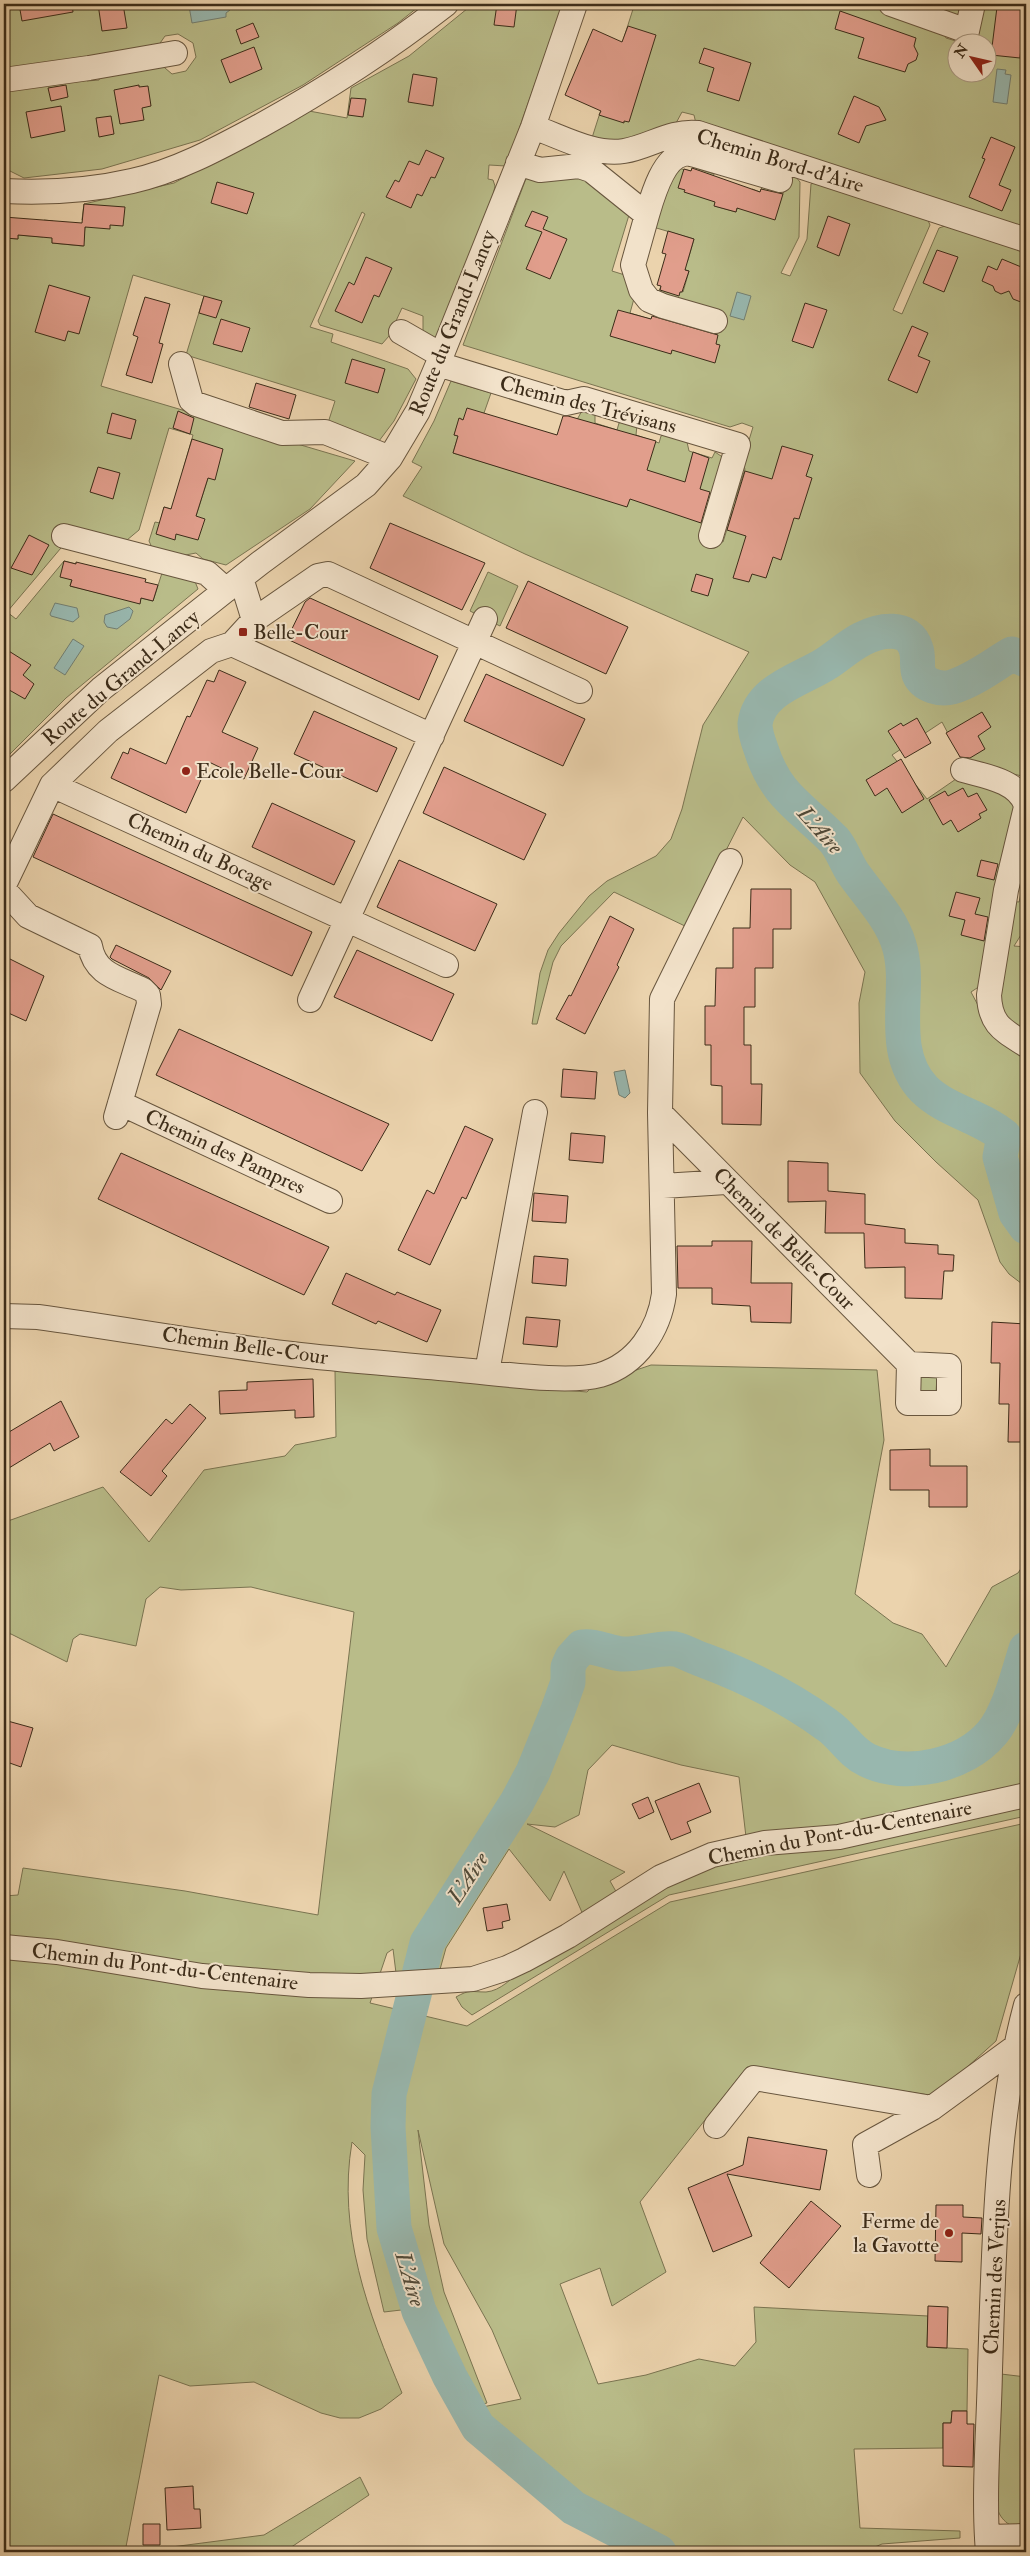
<svg xmlns="http://www.w3.org/2000/svg" width="1030" height="2556" font-family="'IM FELL Double Pica',serif">
  <style>
    .green { fill: #b9bc89; stroke: #7a7451 }
    .water { fill: #98b7ae; stroke: #737f72 }
    .lines { fill: none; stroke-linecap: round; stroke-linejoin: round }
    .river { stroke: #98b7ae; stroke-width: 35 }
    .building { fill: #e19e8c; stroke: #3c2c19 }
    .minor-casing { stroke: #68563e; stroke-width: 26 }
    .minor { stroke: #f2e2ca; stroke-width: 24 }
    .poi-dot { fill: #8f2418; stroke: #f2e2ca; stroke-width: 2 }
    .labels { text-anchor: middle; dominant-baseline: central; stroke-width: 4; stroke-linejoin: round; paint-order: stroke }
    .street-label { font-size: 21px; fill: #3c2c19; stroke: #f2e2ca }
    .poi-label { font-size: 21px; fill: #3c2c19; stroke: #f2e2ca; text-anchor: start }
    .water-label { font-size: 22px; font-style: italic; fill: #4e4837; stroke: #f2e2ca }
  </style>
  <rect width="100%" height="100%" fill="#ebd3ad"/>
  <filter id="stains"><feTurbulence type="fractalNoise" baseFrequency=".004" numOctaves="4"/><feColorMatrix values="0 0 0 0 .2 0 0 0 0 .09 0 0 0 0 .02 0 0 0 .5 -.17"/></filter>
  <radialGradient id="worn" r=".72"><stop offset=".6" stop-color="#630" stop-opacity="0"/><stop offset="1" stop-color="#630" stop-opacity=".3"/></radialGradient>
  <!-- green -->
  <path class="green" d="M4,4h418l-24,19 -95,62 -103,55 -98,29 -78,9 -20,-10v-72l10,-9 72,-10 1,4 12,-1 3,-7 56,-11 14,12 14,-3 10,-14 -3,-14 -15,-9 -13,2 -9,13 -152,24z
    M473,4h90l-57,162 -17,-1 -1,14 5,1 2,6 -3,14 -57,140 -12,-6v-18l-21,-8 -13,28 -7,8 -62,-19 -2,-4 47,-107 -3,-2 -52,115 23,7 -2,8 77,27 8,10 -22,42 -15,20 -17,1 -35,-16 8,-25 -149,-46 18,-59 -71,-21 -32,111 254,75 -45,48 -84,56 -23,-6 -7,-6 -21,4 -21,-5 -5,-11 6,-19 5,1 4,-16 32,9 12,-38 -25,-8 10,-35 -24,-7 -30,102 -18,15 -55,-3 -59,70 9,7 48,-58 12,3 -6,22 70,17 1,-5 12,3 9,-28 32,6 4,10 -132,109 -62,62v-544l4,1 -1,21 11,1v-4l25,2 1,-17 9,1 -1,22 31,3 2,-19 15,-6 -18,-1 2,-16 90,-21 135,-72 38,7 4,-30 58,-32z
    M627,4h246l68,25 5,9 13,4 -1,30h30v-30h-15l8,-38h45v228l-329,-104 -3,-13 -12,-3 -7,13 -50,20 -34,-4 43,-135z
    M902,4h65l-4,13z
    M673,167l18,4 2,-4 21,7 -7,24 9,3 -1,5 21,6 2,-6 14,-17 8,3 2,-5 21,7 8,-23 9,11 -1,55 -18,36 9,3 17,-37 4,-55 5,-3 111,37 3,7 -37,85 9,4 37,-86 9,-3 78,26v108l-5,16 5,1v401l-63,-15 -21,-40 -50,33 35,44 29,-20 53,14 11,14 -37,177 -12,8 20,38 35,25v232l-17,-13 -9,-12 -22,-62 -42,-38 -41,-41 -35,-48 -1,-70 6,-31 -50,-90 -25,-17 -47,-48 -56,110 -73,-35 -53,54 -8,16 -16,62h-5l8,-51 8,-23 11,-17 30,-37 18,-15 49,-25 15,-17 11,-30 21,-84 46,-73 -224,-98 -122,-58 19,-29 -10,-5 22,-41 17,-40 40,12 -7,20 -21,7 -3,-2 -6,17 4,1 -5,17 90,27 40,-71 12,4v10l22,7 2,-7 5,-2 13,4 -1,10 23,8 2,-7 4,-2 22,8 2,9 23,7 3,-6 9,6 -21,79 20,5 9,-29 -4,-1 4,-13 3,1 10,-31 -3,-6 11,-36 -11,-4 -12,4 -267,-82 64,-169 55,-2 47,41 -17,56 16,5 7,19 -5,18 36,11 3,-10 21,6 -3,10 8,3 2,-5 6,2 2,-4 -47,-32 3,-8 22,6 6,-21 -6,-2 5,-9 6,-21 -41,-12z
    M488,572l30,14 -18,40 -30,-15z
    M1026,871v56l-12,19 12,1v87l-28,-18 11,-115 10,1z
    M651,1365l226,5 7,70 -29,154 38,29 29,11 24,33 46,-80 26,-14 8,-12v223l-193,43 -87,10 -7,-60 -58,-12 -69,-20 -24,25 -9,45 -24,12 -28,-3 98,48 -15,9 8,14 -34,22 -20,-46 -14,30 -41,-52 -63,99 -7,25h-43l-3,-24 -6,4 -17,50 97,23 203,-124 356,-79v113l-30,105 -61,55 -188,-29 -107,135 26,70 -54,34 -12,-38 -40,16 38,100 48,-9 53,-16 36,7 21,-24 -2,-35 174,9 -1,31 41,2 -1,62h-15l-1,12h-8v25l-89,1 6,79 100,3v7l-78,6 -19,8h-253l50,-16 -115,-55 -72,-72 48,-10 -29,-69 -48,-86 -26,-114 11,95 15,67 43,111 -13,3 -47,-99 -43,5 -17,-73 -4,-49 2,-35 -13,-13c-15,89 16,170 50,251l-21,16 -22,9h-19l-19,-5 -67,-31 -64,4 -31,-11 -34,177h-121v-656l14,-1 5,-27 162,23 133,24 36,-303 -103,-25 -70,3 -21,-3 -14,12 -10,47 -56,-12 -7,5 -6,23 -56,-28 -7,-1v-101l4,-11 95,-34 46,55 55,-72 81,-14 10,-11 41,-8 -1,-66 252,21 8,-8z
    M919,1374l18,1 -1,18 -17,-1z
    M1026,1803v13l-357,79 -197,120 -10,-8 -6,-10c14,-8 15,-5 30,-5 14,-1 27,-14 36,-24l145,-84 41,-19 86,-15z
    M1001,2374l25,3v154c-18,-5 -26,-10 -31,-29z
    M360,2477l9,18 -85,57h-151l131,-17z
    M1026,2541v11h-29l10,-10z"/>
  <!-- water -->
  <path class="water" d="M205,4l23,1 2,5 -4,3v4l-34,6 -3,-17z
    M997,69l9,1 -1,4 6,1 -4,29 -14,-2z
    M737,292l14,4 -7,24 -14,-4z
    M55,603l22,5 2,9 -6,5 -22,-6 -1,-2z
    M129,607l4,4 -3,8 -13,10 -10,-2 -3,-5 1,-7z
    M73,639l11,7 -19,29 -11,-7z
    M625,1070l5,23 -5,5 -6,-3 -5,-23z"/>
  <g class="lines">
    <!-- river -->
    <path class="river" d="M1026,660l-14,-6c-19,11 -39,27 -60,33 -11,3 -28,-1 -33,-13 -3,-8 0,-17 -3,-25 -7,-25 -37,-19 -54,-10 -12,6 -23,16 -35,24 -24,16 -68,26 -72,61 0,9 3,17 6,25 15,48 41,58 73,91 8,9 12,23 19,33 16,23 38,45 46,72 14,44 -13,104 25,144 22,22 56,27 80,47l-4,21 16,56 10,14
      M659,2552l-85,-44 -96,-81 -28,-50 -31,-66 -25,-83 -6,-101 1,-33 38,-151 90,-141 16,-30 25,-62 10,-28v-15l4,-9 10,-11c13,-2 27,6 40,7 18,1 35,-7 53,-5 9,2 19,8 28,11 43,16 87,38 124,65 15,10 23,27 40,35 39,19 97,6 125,-27 17,-20 26,-59 34,-84"/>
  </g>
  <!-- building -->
  <path class="building" d="M19,4h53l1,8 -51,9z
    M98,4h25l4,24 -25,3z
    M497,4h20l-3,23 -20,-2z
    M997,7l29,3v27h-4l-2,21 -29,-3z
    M840,11l76,27 -2,8 4,8 -2,6 -8,4 -3,8 -47,-14 6,-20 -29,-9z
    M253,23l6,14 -18,7 -5,-14z
    M628,26l28,9 -27,87 -5,-1v2l-25,-8 2,-4 -36,-16 28,-66 29,13z
    M254,47l8,22 -32,14 -9,-23z
    M704,48l47,15 -12,38 -32,-10 7,-23 -15,-5z
    M413,74l24,4 -4,28 -25,-4z
    M66,85l2,12 -17,4 -3,-13z
    M139,85v2l9,-1 3,20 -9,2 2,12 -24,4 -6,-34z
    M854,96l25,11 7,13 -20,6 -7,17 -21,-9z
    M351,98l15,1 -3,18 -15,-2z
    M61,106l4,25 -34,7 -5,-26z
    M111,116l3,18 -15,3 -3,-19z
    M991,137l24,10 -16,38 12,5 -9,21 -33,-14 16,-38 -3,-1z
    M426,150l18,8 -9,20 -4,-1 -9,19 -5,-2 -6,14 -25,-11 9,-17 4,2 10,-21 10,4z
    M692,168l68,24 1,-3 22,5 -8,26 -38,-12 -1,4 -22,-6 1,-4 -31,-10 1,-2 -7,-2 6,-19 7,2z
    M217,182l37,11 -7,21 -36,-11z
    M84,204l41,3 -2,19 -13,-1v4l-25,-2 -1,19 -32,-3v-5l-34,-3v4l-14,-1v-21l78,6z
    M532,211l16,6 -5,12 24,10 -17,40 -24,-10 16,-37 -17,-6z
    M828,216l22,8 -11,32 -22,-9z
    M668,231l26,8 -9,31 4,1 -7,21h-2l-1,4 -19,-6 1,-4 -4,-1 9,-31 -4,-1z
    M937,250l21,7 -14,35 -21,-9z
    M366,257l26,11 -13,29 -5,-2 -12,28 -27,-12 14,-29 5,3z
    M1002,259l24,10v35l-13,-5 -4,-8 -8,3 -6,-3 -2,-5 -11,-5 6,-15 9,4z
    M49,285l41,12 -11,37 -11,-3 -3,10 -30,-9z
    M204,296l18,5 -6,17 -17,-5z
    M145,297l25,7 -11,39 4,1 -11,39 -26,-8 12,-38 -5,-2z
    M805,303l22,7 -14,38 -21,-7z
    M618,310l33,9 1,-3 66,19 -2,9 4,1 -5,18 -43,-13 -1,4 -61,-18z
    M221,319l29,9 -8,24 -29,-8z
    M912,326l16,7 -10,23 12,5 -13,32 -29,-13z
    M352,359l33,10 -7,24 -33,-10z
    M256,383l40,12 -7,24 -40,-12z
    M467,408l90,27 6,-19h5l88,25 -9,29 38,12 8,-30 16,6 -9,31 10,3 -9,31 -71,-24 -3,8 -174,-54 5,-17 -4,-1 5,-17 4,2z
    M178,411l16,7 -4,16 -17,-6z
    M112,413l24,7 -5,19 -24,-6z
    M192,439l31,10 -8,31 -7,-2 -12,38 9,3 -7,21 -22,-6 -1,6 -19,-6 8,-27 7,2z
    M782,446l31,9 -7,21 6,2 -13,41 -5,-1 -13,42 -8,-3 -7,21 -14,-4 -3,8 -16,-4 13,-42 -19,-6 18,-59 27,8z
    M98,467l22,6 -7,26 -23,-7z
    M390,523l95,40 -23,47 -92,-42z
    M29,535l20,10 -17,30 -21,-7z
    M64,561l12,3v-2l70,17 -1,3 13,3 -5,16 -12,-3 -1,6 -70,-18 2,-6 -12,-3z
    M696,574l17,5 -5,17 -17,-5z
    M528,581l100,46 -22,47 -100,-46z
    M310,598l128,58 -19,44 -132,-61 18,-37z
    M4,648l27,17 -8,10 11,9 -9,15 -21,-12z
    M219,670l27,12 -24,50 36,16 -14,31 -35,-17 -23,51 -75,-35 12,-26 5,2 2,-6 36,16 21,-48 3,1 17,-37 7,2z
    M486,674l99,45 -22,47 -99,-45z
    M314,711l83,37 -20,44 -83,-38z
    M982,712l9,15 -13,9 7,13 -15,9 -10,-1 -14,-24z
    M917,718l14,25 -26,15 -17,-27 13,-8 2,3z
    M901,759l23,40 -22,14 -15,-25 -12,8 -9,-16z
    M444,767l102,47 -22,46 -101,-47z
    M963,788l5,9 9,-4 10,17 -8,4 2,4 -23,14 -7,-12 -8,5 -14,-25 16,-9 3,5z
    M272,803l83,38 -21,44 -82,-38z
    M53,814l259,118 -20,44 -259,-119z
    M399,860l98,44 -22,47 -98,-44z
    M981,860l17,4 -4,16 -17,-4z
    M751,889h40v40h-18v39h-18v39h-11v38h7v39h11l-1,41 -39,-1v-38l-11,-1v-40h-6v-39h10l1,-38h17v-40h17z
    M956,892l24,6 -5,16 13,3 -4,24 -23,-6 4,-15 -16,-4z
    M610,916l24,13 -17,36 2,2 -34,67 -29,-15 13,-24 2,1z
    M116,945l55,26 -10,19 -12,-12 -37,-19 -2,-2z
    M357,950l97,44 -22,47 -98,-44z
    M4,956l40,20 -18,45 -22,-10z
    M179,1029l210,95 -27,47 -206,-96z
    M563,1069l34,3 -2,27 -34,-2z
    M465,1126l28,13 -27,60 -4,-2 -32,68 -32,-15 29,-60 7,4z
    M571,1133l34,3 -2,27 -34,-3z
    M121,1153l208,94 -25,48 -206,-96z
    M788,1161l40,2v28l37,3v30l40,5v14l33,2v9l16,1 -1,16h-9l-2,28 -37,-1v-31l-40,1 -1,-35h-39l1,-32 -38,1z
    M534,1193l34,3 -2,27 -34,-2z
    M712,1241h40l-1,42h41l-1,40 -40,-1 -1,-16 -38,-2v-16h-34l-1,-42h35z
    M534,1256l34,3 -2,27 -34,-3z
    M346,1273l49,22 2,-3 44,18 -14,32 -49,-21 -2,3 -44,-20z
    M526,1317l34,3 -3,27 -34,-3z
    M992,1322l34,2v118h-18l1,-38h-10l1,-41h-9z
    M313,1379l1,38 -19,1v-8l-75,4 -1,-23 28,-1v-8z
    M61,1401l18,36 -25,14 -4,-8 -46,28v-36z
    M190,1404l16,14 -44,53 5,5 -16,20 -31,-24 46,-53 6,5z
    M930,1449v17h37v41h-38v-17h-39v-40z
    M4,1720l29,8 -12,39 -17,-6z
    M699,1783l12,29 -24,10 4,10 -20,8 -16,-39z
    M648,1797l6,15 -15,7 -7,-15z
    M507,1904l3,16 -8,2 1,6 -16,3 -4,-23z
    M748,2137l79,13 -7,40 -93,-16 25,62 -39,16 -25,-64 55,-23z
    M811,2201l30,25 -52,62 -29,-25z
    M936,2205h27v12l19,1 -1,16 -19,-1v29l-27,-1z
    M928,2306l20,1 -1,41 -20,-1z
    M952,2411h15v13h7l-1,43 -30,-1v-43h8z
    M193,2486l1,23h6l1,19 -34,2 -2,-42z
    M143,2524h17v21h-17z"/>
  <g class="lines">
    <!-- minor casing -->
    <g class="minor-casing">
      <path id="minor" d="M891,4l76,27 6,-27
        M4,80l85,-12 86,-15
        M533,127c27,9 61,29 91,24 25,-4 47,-21 74,-18l328,107
        M518,163l22,7 39,-4 12,4 56,45 -14,50 8,25 8,10 14,6 52,15
        M4,191c43,2 85,0 128,-10 45,-10 87,-33 128,-55 65,-36 127,-76 186,-122
        M647,215c5,-17 16,-58 37,-61 3,-1 8,0 11,1l85,25
        M401,332l40,23
        M181,364l10,36 5,4 86,29 43,-1 65,26
        M438,364l128,39 18,-4 154,46 -27,91
        M64,536l143,37 19,17
        M241,578l13,42
        M232,644l200,92
        M963,770c22,6 55,11 63,35
        M4,780l97,-91 159,-126 106,-78 24,-27 28,-47 20,-47 95,-237 42,-123
        M52,785l394,180
        M1026,807l-20,83 -17,105c1,30 14,35 37,50
        M4,885l48,-100 56,-54 103,-80 21,-7 22,-24 64,-44 10,-2 252,117
        M4,890l24,26 62,30c5,29 29,32 53,44l5,5 1,9 -33,113
        M310,1000l175,-381
        M120,1103l210,98
        M660,1113l249,251 -1,39h41v-37l-40,-2
        M663,1186l63,-4
        M4,1316l34,1c87,12 174,28 262,38 53,6 107,10 161,15 36,3 106,14 139,5 37,-11 59,-45 64,-81l-4,-181 2,-114 68,-138
        M487,1372l48,-260
        M4,1947l53,5 145,24 107,9 52,1 112,-7 34,-11 17,-8 44,-24 93,-59 51,-22 53,-12 74,-6 187,-42
        M716,2126l38,-48 178,30
        M869,2175l-4,-30 67,-37 82,-60
        M987,2537l39,-1
        M988,2552c-5,-57 1,-124 2,-182 4,-119 5,-250 36,-365"/>
    </g>
    <!-- minor -->
    <use href="#minor" class="minor"/>
  </g>
  <!-- markers -->
  <g class="poi-dot">
    <rect x="238" y="627" width="10" height="10" rx="2.5"/>
    <circle cx="186" cy="771" r="5"/>
    <circle cx="949" cy="2233" r="5"/>
  </g>
  <g class="labels">
    <!-- street labels -->
    <g class="street-label">
      <text transform="translate(780 161) rotate(17)">Chemin Bord-d'Aire</text>
      <text transform="translate(453 323) rotate(-68)">Route du Grand-Lancy</text>
      <text transform="translate(588 405) rotate(14)">Chemin des Trévisans</text>
      <text transform="translate(121 678) rotate(-40)">Route du Grand-Lancy</text>
      <text transform="translate(200 852) rotate(25)">Chemin du Bocage</text>
      <text transform="translate(225 1152) rotate(25)">Chemin des Pampres</text>
      <text transform="translate(784 1239) rotate(45)">Chemin de Belle-Cour</text>
      <text transform="translate(245 1346) rotate(8)">Chemin Belle-Cour</text>
      <text transform="translate(840 1833) rotate(-11)">Chemin du Pont-du-Centenaire</text>
      <text transform="translate(165 1967) rotate(7)">Chemin du Pont-du-Centenaire</text>
      <text transform="translate(995 2277) rotate(-87)">Chemin des Verjus</text>
    </g>
    <!-- poi labels -->
    <g class="poi-label">
      <text x="253" y="632">Belle-Cour</text>
      <text x="196" y="771">Ecole Belle-Cour</text>
      <text x="939" y="2221" text-anchor="end">Ferme de<tspan x="939" dy="24">la Gavotte</tspan></text>
    </g>
    <!-- water labels -->
    <g class="water-label">
      <text transform="translate(820 830) rotate(48)">L'Aire</text>
      <text transform="translate(468 1878) rotate(-57)">L'Aire</text>
      <text transform="translate(410 2279) rotate(73)">L'Aire</text>
    </g>
  </g>
  <!-- margin -->
  <rect width="1030" height="2556" fill="none" stroke="#ebd3ad" stroke-width="20"/>
  <rect x="5" y="5" width="1020" height="2546" fill="none" stroke="#3c2c19" stroke-width="2.5"/>
  <rect x="10" y="10" width="1010" height="2536" fill="none" stroke="#3c2c19"/>
  <!-- north arrow -->
  <g transform="translate(972 58) rotate(304)"><circle r="24" fill="#f2e2ca" stroke="#a99983"/>
  <path d="M0-4L9 19L0 12L-9 19Z" fill="#8f2418"/>
  <text y="-8" font-size="14" font-weight="bold" text-anchor="middle" fill="#3c2c19">N</text>
  </g>
  <rect width="100%" height="100%" filter="url(#stains)"/>
  <rect width="100%" height="100%" fill="url(#worn)"/>
</svg>
